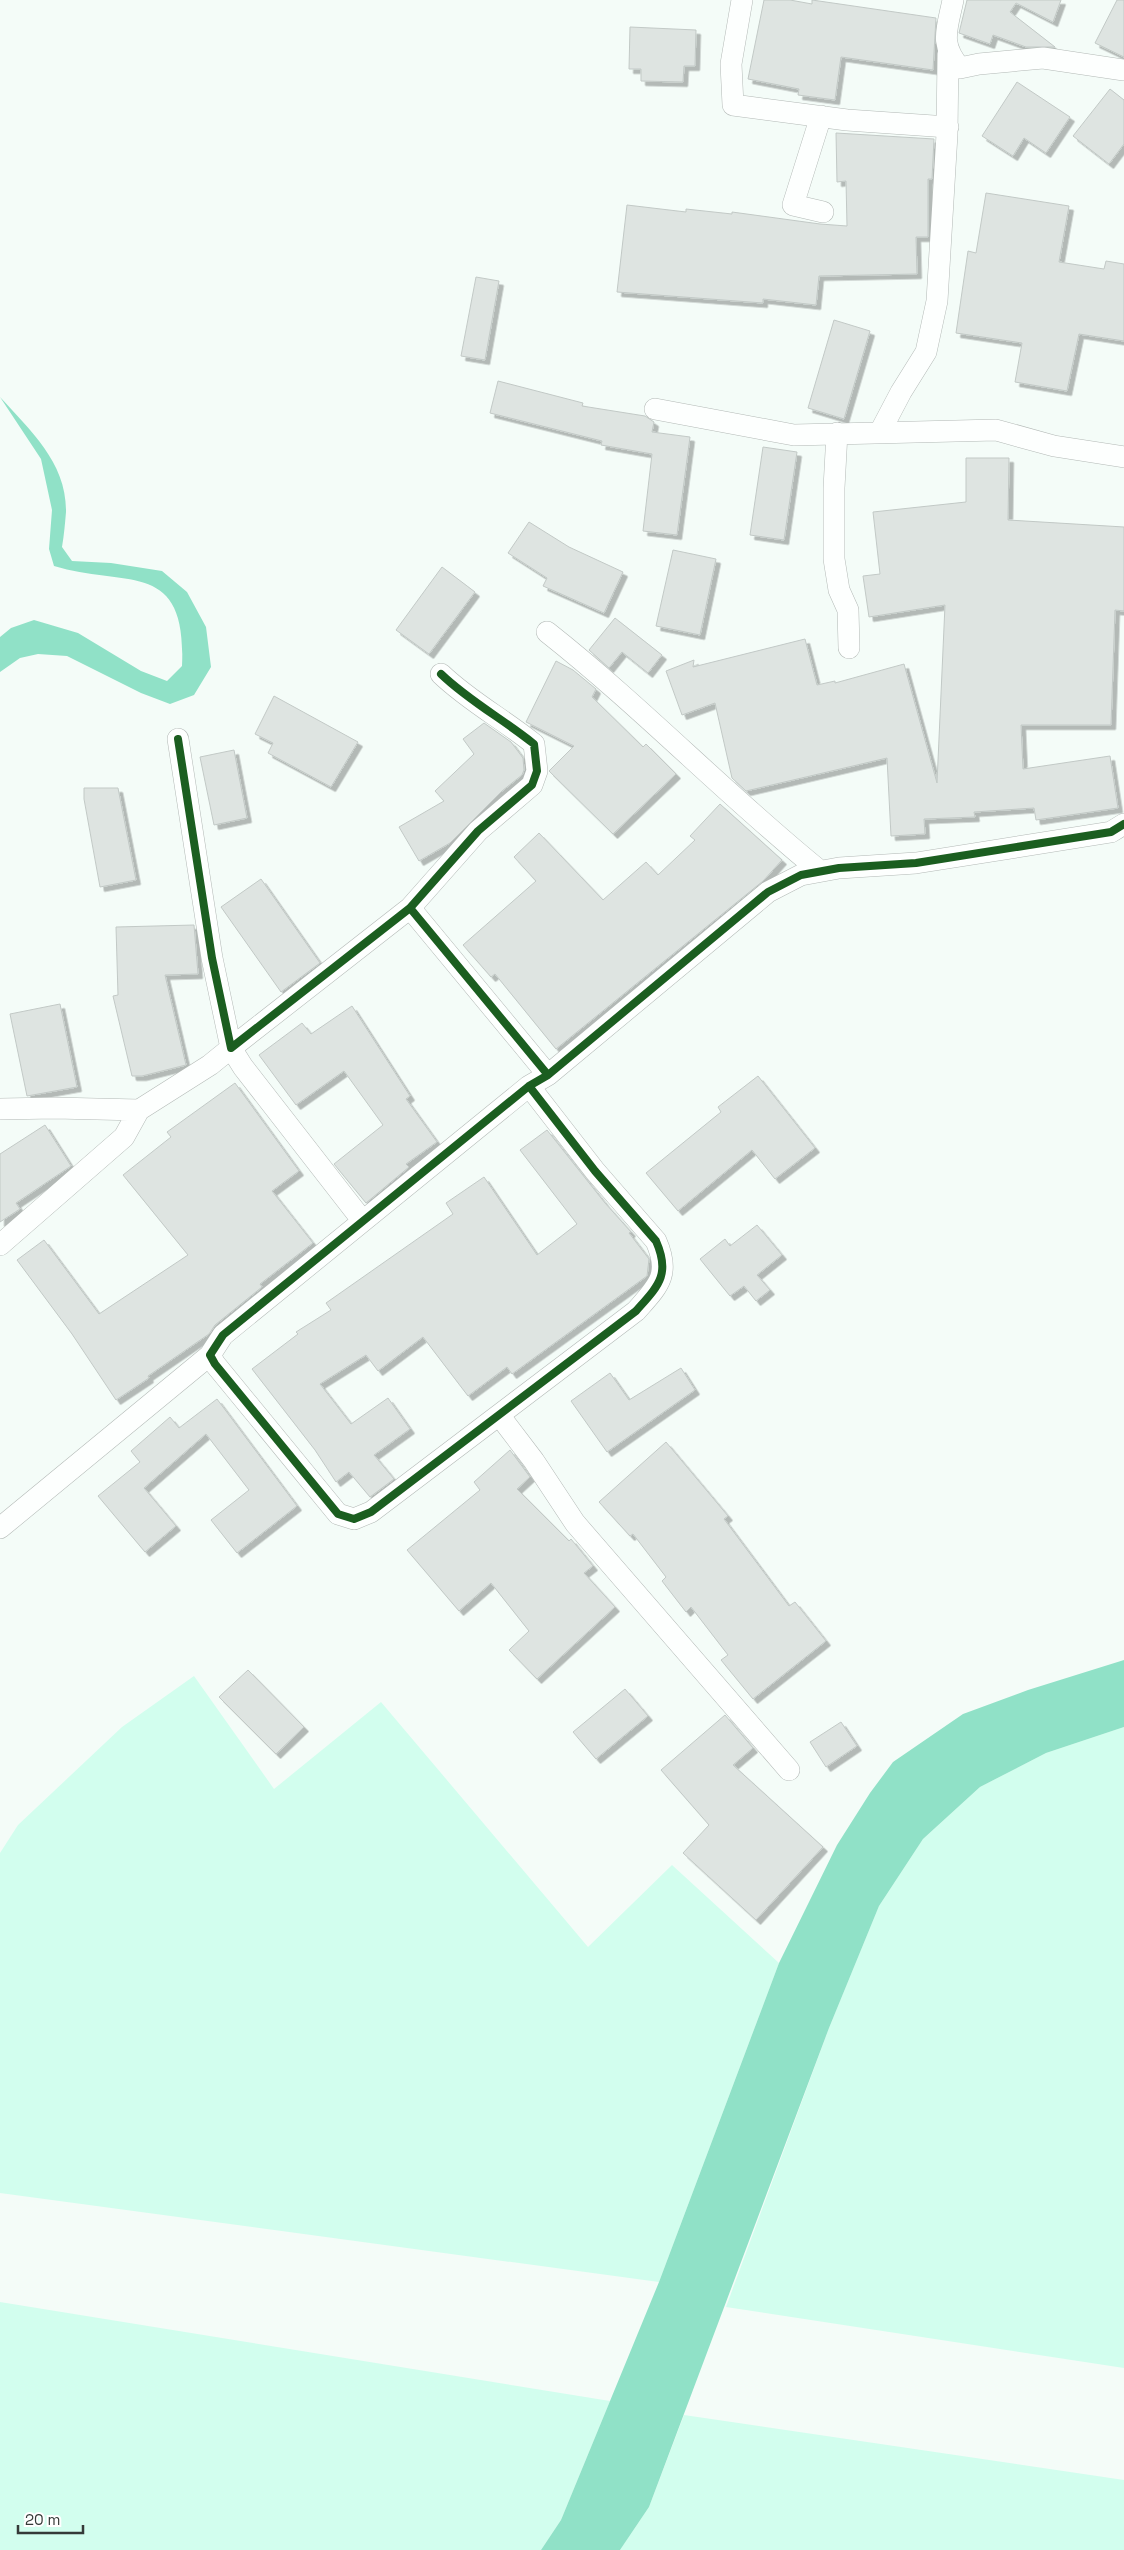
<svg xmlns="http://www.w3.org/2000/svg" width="1124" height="2550" font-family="'Space Grotesk',sans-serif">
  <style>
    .green { fill: #d2feee }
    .water { fill: #90e1c7 }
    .building { fill: #dee4e1; stroke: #c2c9c6; filter: url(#shadow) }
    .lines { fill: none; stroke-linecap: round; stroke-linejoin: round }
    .minor-casing { stroke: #b3b9b6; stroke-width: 22 }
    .minor { stroke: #fdfffe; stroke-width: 21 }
    .cycleway-casing { stroke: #fff; stroke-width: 11 }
    .cycleway { stroke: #1b5e20; stroke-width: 8 }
  </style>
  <defs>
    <filter id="shadow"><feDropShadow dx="4.5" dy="4.5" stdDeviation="0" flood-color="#0004"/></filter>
  </defs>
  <rect width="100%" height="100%" fill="#f4fcf8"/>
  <!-- green -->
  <path class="green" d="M194,1676l80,113 107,-87 207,245 84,-82 107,98 -120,319 -659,-89v-340l18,-28 104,-98z
    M1124,1727v641l-398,-61 103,-279 50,-122 44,-67 57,-52 66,-34z
    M0,2302l610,99 -49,119 -20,30h-541z
    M684,2415l440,65v70h-504l29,-43z"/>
  <!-- water -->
  <path class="water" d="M0,397c30,33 67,66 66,115 -1,12 -2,23 -4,35l10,14 39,2 51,8 25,21 19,35 5,40 -17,28 -24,9 -29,-11 -74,-37 -29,-2 -18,4 -20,14v-35l11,-9 23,-8 44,13 63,38 26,10 15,-15c5,-108 -56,-78 -128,-100l-5,-17 3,-39 -11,-51z
    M1124,1660v67l-78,26 -66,34 -57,52 -44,67 -50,122 -180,479 -29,43h-79l20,-30 98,-238 120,-319 58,-118 33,-52 23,-31 70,-48 65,-24z"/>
  <!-- building -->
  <path class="building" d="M764,0h26l22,4v-4l124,18 -3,52 -92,-13 -6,43 -37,-5 1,-6 -51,-10z
    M967,0h94l-8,22 -37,-19 -6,9 45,35h-29l-33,-12 -3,9 -31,-11z
    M1117,0h7v57l-29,-14z
    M630,27l66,3 -1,36h-11l-1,16 -42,-1v-12h-12z
    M1017,82l53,35 -24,36 -22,-15 -11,18 -31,-20z
    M1110,89l14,11v44l-15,20 -36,-28z
    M836,133l98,6 -2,40h-4v58h-12l1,37 -98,2 -3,29 -53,-6v4l-146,-11 10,-87 59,7v-3l46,5v-2l88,12 27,2 -1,-45 -9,1z
    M986,193l83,13 -10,56 45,7 2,-8 18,3v77l-45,-7 -12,57 -52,-9 7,-39 -66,-10 12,-82 8,2z
    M476,277l23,4 -14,79 -24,-4z
    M834,320l36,11 -26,88 -36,-11z
    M498,381l85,22 -1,3 63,10 9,6 -2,10 38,5 -13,98 -34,-4 9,-77 -51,-9 1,-4 -112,-28z
    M763,447l34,5 -13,88 -34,-5z
    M966,458h43l-1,62 116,7v84l-9,-1 -4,115h-90l2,44 87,-13 8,52 -82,12 -2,-12 -60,4 1,5 -51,2 1,15 -34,2 -4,-78 -141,33 -14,-13 -17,-75 -33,12 -16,-44 28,-11 -1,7 112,-28 12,46 18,-4v2l69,-19 33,119 8,-178 -76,12 -6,-41 17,-2 -7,-62 93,-10z
    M529,522l40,25 54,25 -19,41 -61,-27 4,-8 -39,-25z
    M673,550l43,9 -16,76 -44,-9z
    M442,567l33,25 -46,62 -33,-24z
    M615,618l47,37 -14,18 -26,-21 -13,16 -20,-18z
    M556,661l17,9 23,19 -4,8 51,50 3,-3 30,30 -63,60 -64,-63 25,-25 -48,-24z
    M274,696l84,46 -27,45 -63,-34 5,-10 -18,-9z
    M484,723l27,19 12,16 1,12 -2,5 -20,16 -52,52 -31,18 -20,-34 45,-26 -9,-10 39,-37 -11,-15z
    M234,750l13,68 -33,7 -14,-68z
    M84,788h34l18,92 -36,7 -16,-88z
    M720,804l62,56 -19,21 -207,168 -61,-75 -4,3 -28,-32 73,-64 -22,-24 25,-24 64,67 43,-38 12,13 37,-35 -5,-4z
    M261,879l59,84 -39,29 -60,-85z
    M194,925l4,49 -33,1 21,90 -44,11h-10l-19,-80 5,-1 -2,-68z
    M60,1004l17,83 -50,9 -17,-82z
    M352,1006l58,90 -4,3 31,43 -31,22 3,3 -43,36 -32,-39 49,-39 -39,-54 -48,34 -37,-50 43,-32 9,11z
    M758,1076l57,72 -40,31 -23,-29 -74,61 -32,-38 75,-61 -3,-5z
    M235,1083l64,88 -27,20 41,52 -53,41 2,3 -47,38 -6,9 -61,42 1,2 -33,22 -44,-66 -55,-74 27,-20 55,74 89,-59 -65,-80 48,-38 -4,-5z
    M45,1125l26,41 -55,37 4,6 -20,13v-68z
    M547,1130l58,73 26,29 -2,1 20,26 -2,17 -135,98 -5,-7 -39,29 -45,-59 -45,34 -12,-16 -46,29 31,40 37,-26 22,31 -36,26 20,24 -24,18 -21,-25 -13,10 -21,-32 -63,-81 46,-35 -2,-2 35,-22 -5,-7 127,-89 -7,-11 38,-26 53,78 40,-31 -57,-74z
    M757,1225l25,30 -25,20 13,15 -14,11 -12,-15 -14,10 -30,-37 25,-20 5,7z
    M681,1368l14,22 -88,62 -36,-51 39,-28 19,27z
    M217,1399l80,107 -60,47 -26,-33 38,-30 -43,-56 -62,54 32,38 -31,26 -47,-56 42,-34 -9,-11 39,-34 9,11z
    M666,1442l62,74 -4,3 65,87 6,-4 31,39 -73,58 -32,-39 7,-5 -37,-48 -5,5 -24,-31 4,-4 -33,-43 -3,2 -31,-34z
    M510,1450l20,27 -13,12 52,52 2,-2 22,27 -9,7 31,34 -78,72 -28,-29 20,-19 -38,-48 -32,28 -52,-61 73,-60 -6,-8z
    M248,1670l56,57 -28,27 -57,-57z
    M625,1689l23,27 -52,43 -23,-27z
    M725,1715l28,33 -20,17 90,82 -67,73 -73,-67 26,-28 -48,-55z
    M841,1722l16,24 -31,21 -16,-25z"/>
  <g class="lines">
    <!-- minor casing -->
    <g class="minor-casing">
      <path id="minor" d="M742,0l-11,64 2,41 114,15 101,7
        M953,0c-6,30 -14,43 7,68l19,-4 64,-6 81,12
        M821,116l-28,89 30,7
        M655,409l139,26 202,-5 58,16 70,11
        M880,432l21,-40 25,-40 11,-51 10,-167 1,-80
        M837,433l-3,55v71l5,31 9,20 1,38
        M547,632c95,75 179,163 273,239
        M441,674c28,27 62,45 93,70l3,27 -5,14 -54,46 -68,77 138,167
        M178,739l34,219 19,90 179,-140
        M529,1086l66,85 61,70c15,34 2,45 -20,70l-265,201 -17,7 -16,-5 -123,-150 -5,-9 13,-20 306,-249 19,-11 220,-183 33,-17 38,-7 77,-5 195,-31 13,-8
        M0,1109l55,-1 84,2 71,-45 21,-17 12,19 119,153
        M0,1245l124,-108 15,-27
        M499,1415l35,46 41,62 214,247
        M0,1528l210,-173"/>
    </g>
    <!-- minor -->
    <use href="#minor" class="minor"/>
    <!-- cycleway casing -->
    <g class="cycleway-casing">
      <path id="cycleway" d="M441,674c28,27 62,45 93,70l3,27 -5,14 -54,46 -68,77 138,167
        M178,739l34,219 19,90 179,-140
        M529,1086l66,85 61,70c15,34 2,45 -20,70l-265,201 -17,7 -16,-5 -123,-150 -5,-9 13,-20 306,-249 19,-11 220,-183 33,-17 38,-7 77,-5 195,-31 13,-8"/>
    </g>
    <!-- cycleway -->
    <use href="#cycleway" class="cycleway"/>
  </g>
  <!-- scale -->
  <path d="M18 2525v8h65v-8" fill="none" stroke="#353a38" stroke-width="2.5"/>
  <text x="25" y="2525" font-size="15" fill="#353a38" stroke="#ffffff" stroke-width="4" paint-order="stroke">20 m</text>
</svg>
